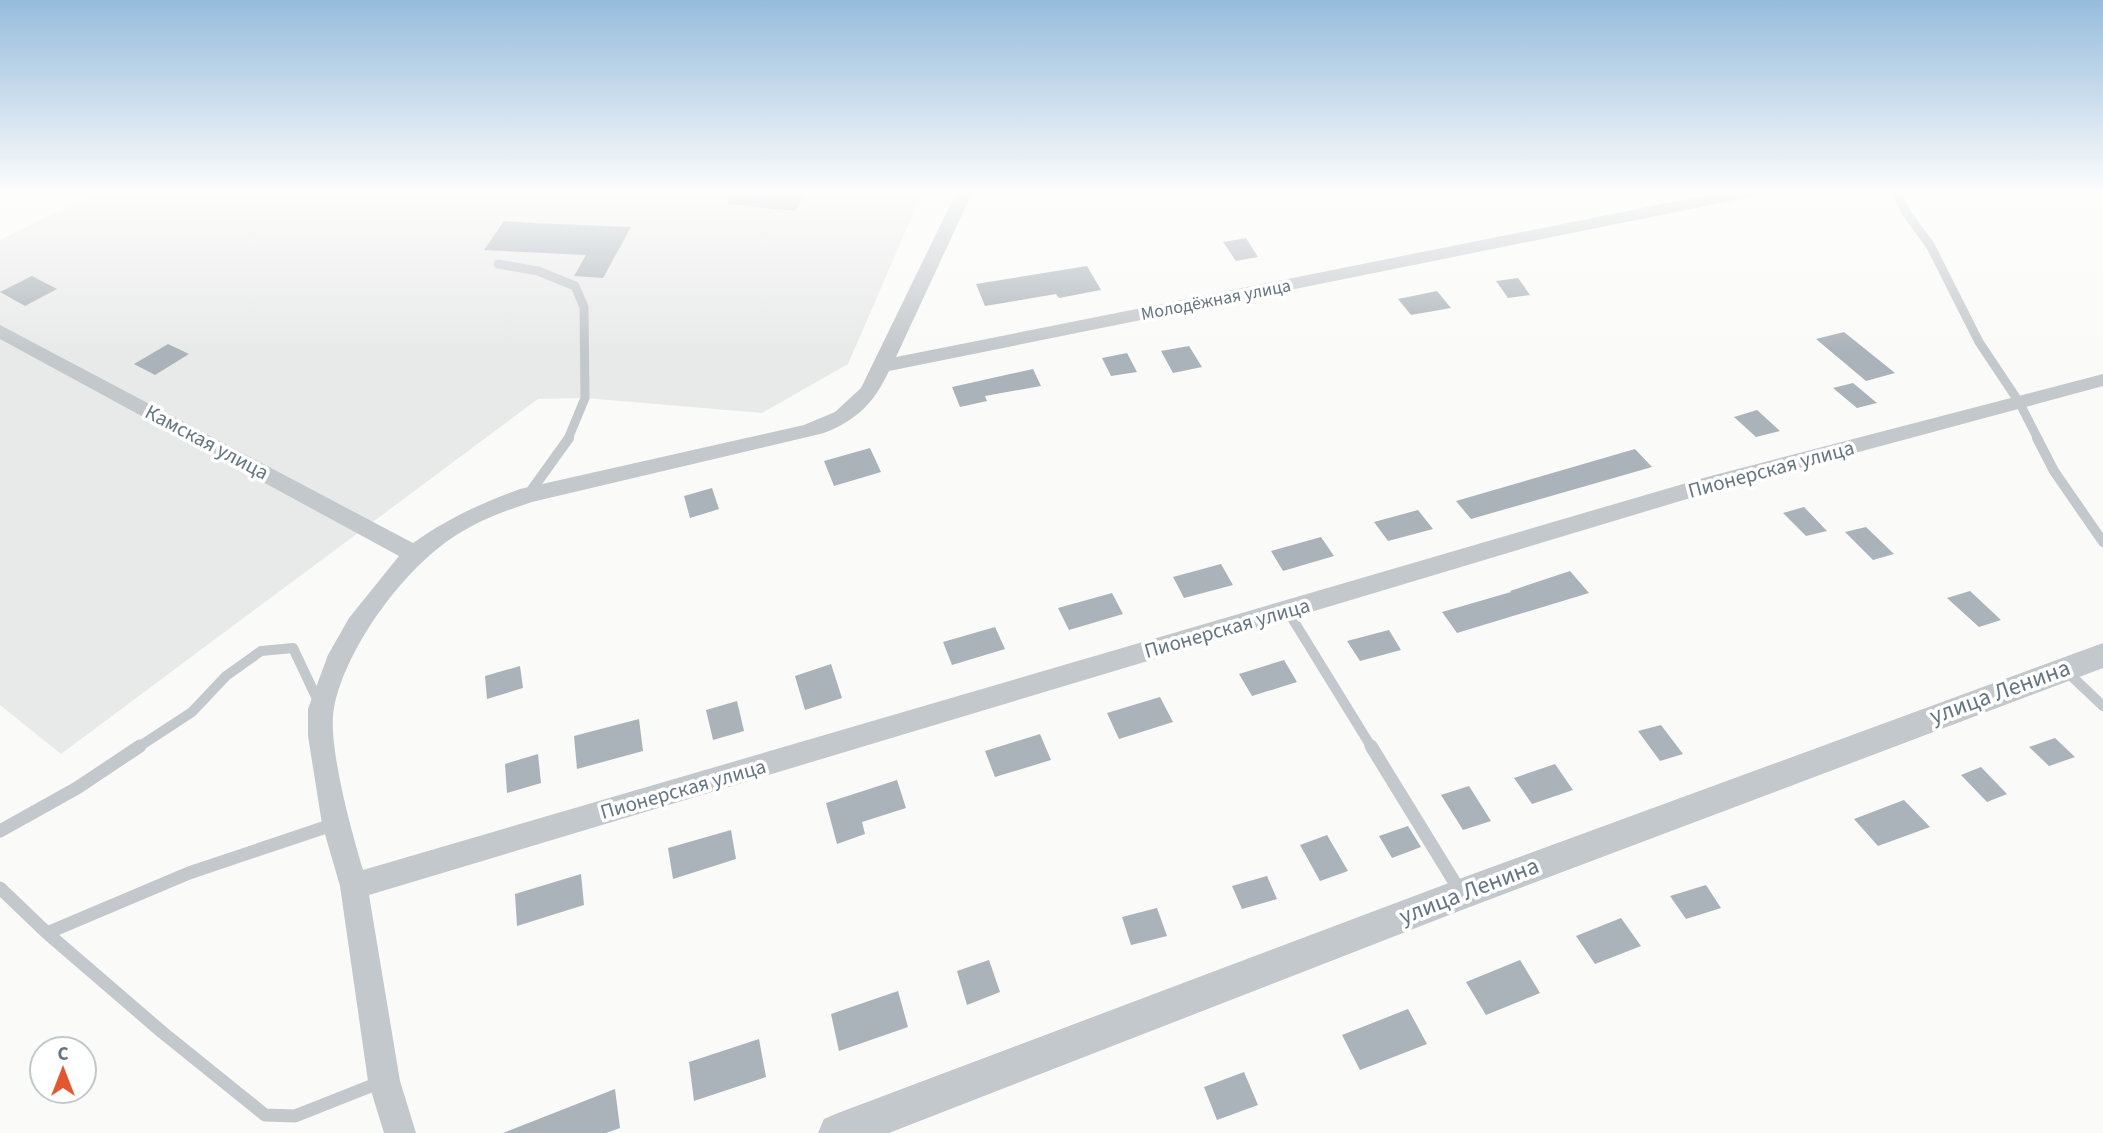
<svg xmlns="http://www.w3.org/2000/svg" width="2103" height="1133" font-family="'Source Sans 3',sans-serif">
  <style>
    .built { fill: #e8e9e9 }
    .building { fill: #aab3b9 }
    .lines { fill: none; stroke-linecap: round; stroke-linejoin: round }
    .service-far2 { stroke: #c3c8cc; stroke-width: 9 }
    .service-far1 { stroke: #c3c8cc; stroke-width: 10 }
    .service { stroke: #c3c8cc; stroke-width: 13 }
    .minor { fill: #c3c8cc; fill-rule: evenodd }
    .tertiary { fill: #c3c8cc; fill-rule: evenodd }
    .labels { text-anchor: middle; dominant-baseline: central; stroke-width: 7; stroke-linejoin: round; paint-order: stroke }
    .far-street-label { font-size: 18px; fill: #657683; stroke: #fff }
    .street-label { font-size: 21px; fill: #657683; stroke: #fff }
    .near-street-label { font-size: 24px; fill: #657683; stroke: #fff }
  </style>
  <rect width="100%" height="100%" fill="#fafaf8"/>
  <!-- built -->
  <path class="built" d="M98,191h825l-75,173 -86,49 -177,-15 -47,1 -477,355 -61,-49v-465z"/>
  <!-- building -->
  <path class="building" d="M729,191h77l-11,20 -67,-7z
    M504,221l29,2 98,4 -28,51 -29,-2 12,-21 -102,-5z
    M1246,238l12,19 -22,4 -13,-19z
    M1087,266l14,24 -42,8 -3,-4 -71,12 -9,-22z
    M32,276l25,13 -32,17 -25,-14z
    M1518,278l12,17 -22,3 -12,-17z
    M1437,291l14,17 -40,7 -13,-16z
    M1844,332l51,41 -29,8 -50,-42z
    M168,344l21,10 -34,21 -21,-11z
    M1189,346l13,21 -29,6 -12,-22z
    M1127,353l10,19 -26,4 -9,-18z
    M1033,369l8,17 -56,10 2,5 -27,6 -8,-20z
    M1853,383l24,20 -20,5 -24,-20z
    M1757,410l23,21 -24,6 -22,-20z
    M870,448l11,24 -47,14 -10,-25z
    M1635,449l17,18 -181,52 -15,-18z
    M712,488l7,21 -29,9 -6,-22z
    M1804,507l23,24 -21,5 -23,-23z
    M1418,510l15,19 -45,12 -14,-19z
    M1866,527l28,27 -21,6 -28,-28z
    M1321,537l13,19 -51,15 -12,-20z
    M1221,564l12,21 -49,13 -11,-21z
    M1570,571l19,22 -132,40 -15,-21 69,-20 -1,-1z
    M1970,591l31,29 -22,7 -32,-29z
    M1112,593l11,21 -54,16 -11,-22z
    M995,627l10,22 -53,16 -9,-23z
    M1389,630l12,20 -41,11 -13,-20z
    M1284,660l13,22 -45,14 -13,-22z
    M831,664l11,34 -37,12 -10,-34z
    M520,666l3,22 -36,11 -2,-23z
    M1160,697l13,25 -54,17 -12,-26z
    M737,701l7,30 -31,9 -7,-30z
    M639,719l4,32 -66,18 -3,-33z
    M1661,725l22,29 -23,7 -22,-30z
    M1040,734l11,26 -56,17 -10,-26z
    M2055,738l20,19 -26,9 -20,-19z
    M538,754l3,29 -34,10 -2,-29z
    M1555,764l18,26 -41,14 -18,-26z
    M1981,767l26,27 -20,8 -26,-27z
    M897,780l9,28 -44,14 3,12 -28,10 -11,-41z
    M1469,786l22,35 -28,9 -22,-35z
    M1904,800l26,27 -52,19 -24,-27z
    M1408,826l13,21 -29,11 -13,-22z
    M731,830l5,29 -63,20 -5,-31z
    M1327,835l21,36 -28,10 -20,-36z
    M581,874l3,31 -67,21 -2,-32z
    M1267,876l10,23 -35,10 -10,-23z
    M1706,885l15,23 -35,11 -16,-23z
    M1157,908l10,28 -36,9 -9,-28z
    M1621,918l20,28 -46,18 -19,-28z
    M989,960l11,32 -33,13 -10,-34z
    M1520,960l20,33 -54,22 -20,-33z
    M898,991l10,36 -69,24 -8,-37z
    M1408,1009l19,35 -67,26 -18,-35z
    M759,1039l7,38 -72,24 -5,-39z
    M1244,1072l14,33 -41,15 -13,-33z
    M615,1089l5,39 -14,5h-103z"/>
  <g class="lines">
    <!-- service-far2 -->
    <path class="service-far2" d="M1896,191l11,23 23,31 49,97 40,60 19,37
      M498,264l40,7 37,15 9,21 1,91 -17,41"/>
    <!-- service-far1 -->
    <path class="service-far1" d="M2037,438l17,33 49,71
      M528,495l41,-57
      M1287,610l85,138
      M2064,669l39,37
      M137,748l55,-36 34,-36 35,-25 32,-3 26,55"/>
    <!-- service -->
    <path class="service" d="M1371,746l89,145
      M0,831l77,-43 63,-42
      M0,888l47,45 115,99 103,83 30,1 86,-34
      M47,933l142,-60 146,-49"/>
    <!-- minor -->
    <path class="minor" d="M957,191h16l-77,166 832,-166h35l-8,5 -866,175c-15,32 -32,49 -65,62l-292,69c-24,8 -47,16 -69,29 -55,31 -117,115 -129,177 -7,36 18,125 29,162l1344,-393 396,-103v12l-396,107 -1338,402 31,186 16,52h-32l-16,-52 -28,-195 -18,-62 -14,-88v-27l20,-54 21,-37 50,-62 -399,-217v-14l413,218c34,-24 68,-40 107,-54l284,-64 31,-13 26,-24z"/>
    <!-- tertiary -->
    <path class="tertiary" d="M2103,643v25l-641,242 -573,223h-71l6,-14 14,-6 624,-235z"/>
  </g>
  <!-- sky -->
  <linearGradient id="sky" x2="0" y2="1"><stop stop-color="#96bcdc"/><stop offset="0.55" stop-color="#fdfdfc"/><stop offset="1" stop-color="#fdfdfc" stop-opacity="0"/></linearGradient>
  <rect width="2103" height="350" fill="url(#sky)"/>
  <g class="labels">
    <!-- far-street labels -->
    <g class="far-street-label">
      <text transform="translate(1216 300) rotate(-11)">Молодёжная улица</text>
    </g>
    <!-- street labels -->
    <g class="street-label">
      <text transform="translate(207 442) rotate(28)">Камская улица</text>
      <text transform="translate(1771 469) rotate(-15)">Пионерская улица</text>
      <text transform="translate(1227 628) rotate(-16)">Пионерская улица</text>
      <text transform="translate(683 789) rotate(-16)">Пионерская улица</text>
    </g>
    <!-- near-street labels -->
    <g class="near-street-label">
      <text transform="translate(2000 692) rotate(-20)">улица Ленина</text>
      <text transform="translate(1469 891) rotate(-21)">улица Ленина</text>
    </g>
  </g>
  <!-- north arrow -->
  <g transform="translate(63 1070)"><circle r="33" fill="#ffffff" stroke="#c1c8cd" stroke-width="2"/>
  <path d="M0-5L12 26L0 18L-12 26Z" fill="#e4572e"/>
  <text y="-10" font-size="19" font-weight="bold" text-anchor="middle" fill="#657683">С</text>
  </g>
</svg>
